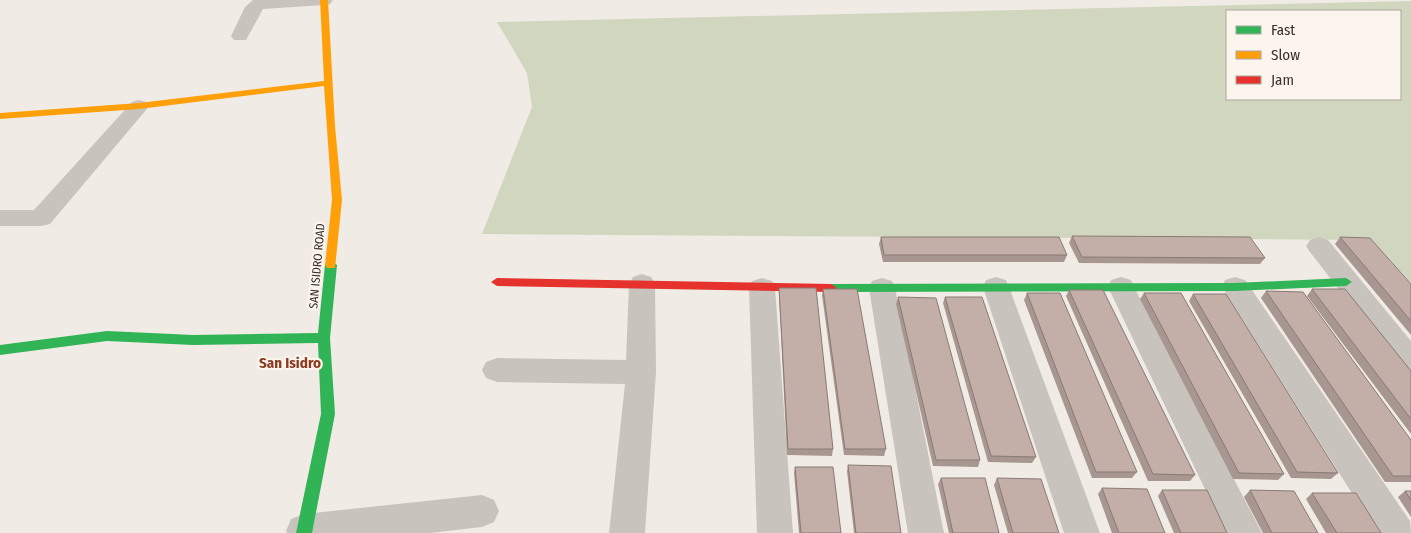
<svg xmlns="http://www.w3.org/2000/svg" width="1411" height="533" font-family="'Fira Sans Condensed',sans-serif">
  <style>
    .green { fill: #d1d6bf; fill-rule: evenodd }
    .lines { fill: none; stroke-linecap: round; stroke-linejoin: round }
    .street { fill: #c9c3be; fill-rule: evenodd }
    .fast { fill: #30b455; fill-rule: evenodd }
    .slow { fill: #ff9f0a; fill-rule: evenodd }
    .jam { fill: #e5322d; fill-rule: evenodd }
    .wall { fill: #a89690 }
    .building { fill: #c3afa7; stroke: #887a75 }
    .labels { text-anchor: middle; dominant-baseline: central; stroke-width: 4.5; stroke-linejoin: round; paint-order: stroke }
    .street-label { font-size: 12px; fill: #3b302b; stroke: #fbf5ee }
    .quarter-label { font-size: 15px; font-weight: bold; fill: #8c3b22; stroke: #fbf5ee }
  </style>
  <rect width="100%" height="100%" fill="#f0ebe5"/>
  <!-- green -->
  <path class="green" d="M1411,1v282l-39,-43 -890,-6 50,-127 -5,-34 -30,-51zM1227,11h173v88h-173z"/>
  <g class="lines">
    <!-- street -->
    <path class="street" d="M253,0h80l-3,4 -6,1 -61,4 -17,31h-12l-3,-4 14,-29z
      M139,100l7,2 3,4 -3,4 -96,114 -9,2h-41v-16h34l98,-108z
      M1319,237l9,3 83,101v33l-10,-4 -91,-118 -4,-6 4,-6z
      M642,274l9,3 4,7 1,88 -11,161h-36l16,-149 -128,-2 -11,-4 -4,-8 4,-8 11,-4 129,2 3,-76 4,-7z
      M996,277l10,3 3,7 91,246h-36l-81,-246 3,-7z
      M1121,277l10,3 3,7 128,246h-36l-118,-246 3,-7z
      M1235,277l10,3 165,241 1,12h-34l-155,-246 3,-7z
      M762,278l10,3 3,7 18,245h-36l-8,-245 3,-7z
      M882,278l10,3 3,7 49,245h-36l-39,-245 3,-7z
      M482,495l12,5 5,11 -5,11 -12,5 -52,6h-143l-1,-2 5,-12 13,-5z"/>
    <!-- fast -->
    <path class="fast" d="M331,261l6,4 -7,73 5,76 -23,119h-16l25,-119 -3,-71 -125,2 -86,-4 -107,14v-10l107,-14 86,4 125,-2 7,-68z
      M1346,278l6,4 -6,4 -111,5 -404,1 -6,-4 6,-4 404,-1z"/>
    <!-- slow -->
    <path class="slow" d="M320,0h8l7,126 7,74 -7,68h-8l-2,-3 7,-65 -8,-114 -185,23 -139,10v-6l139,-10 185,-22z"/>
    <!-- jam -->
    <path class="jam" d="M497,278l334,6 6,4 -6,4 -334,-6 -6,-4z"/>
  </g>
  <!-- wall -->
  <path class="wall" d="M1072,236l193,22 -5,6 -181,-1 -10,-20z
    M881,237l186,18 -3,7h-181l-4,-18z
    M1340,237l71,47v51l-76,-91z
    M779,288l54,161 -1,7 -45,-1 -8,-161z
    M823,289l63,160 -2,7 -40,-1 -22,-160z
    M1312,289l99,82v63l-104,-138z
    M1069,290l126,185 -5,6h-42l-82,-185z
    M1266,291l145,149v42h-26l-124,-184z
    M1027,293l110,179 -5,6h-40l-68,-178z
    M1144,293l140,181 -6,6 -45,-1 -93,-180z
    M1193,294l145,179 -7,6 -40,-1 -102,-177z
    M898,297l82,163 -2,7 -45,-1 -37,-162z
    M945,297l91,160 -4,6 -44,-1 -45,-159z
    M848,465l53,68h-47l-7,-62z
    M795,467l46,66h-42l-5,-60z
    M941,478l58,55h-50l-11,-49z
    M997,478l62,55h-51l-14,-48z
    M1102,488l63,45h-53l-14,-39z
    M1162,490l65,43h-53l-16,-37z
    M1250,490l68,43h-55l-19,-36z
    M1405,491h6v26l-13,-20z
    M1312,493l69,40h-55l-20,-34z"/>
  <!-- building -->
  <path class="building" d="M1072,236l178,1 15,21 -183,-1z
    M881,237h178l8,18h-183z
    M1340,237l30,1 41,46v37z
    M779,288h37l17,161h-45z
    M823,289h34l29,160h-41z
    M1312,289h33l66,82v48z
    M1069,290h34l92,185 -42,-1z
    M1266,291l37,1 108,148v36h-18z
    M1027,293h33l77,179h-41z
    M1144,293h37l103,181 -45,-1z
    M1193,294h33l112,179 -41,-1z
    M898,297l38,1 44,162h-44z
    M945,297h37l54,160 -45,-1z
    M848,465l43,1 10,67h-45z
    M795,467h38l8,66h-40z
    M941,478h44l14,55h-46z
    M997,478l44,1 18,54h-46z
    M1102,488l45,1 18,44h-46z
    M1162,490h45l20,43h-46z
    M1250,490l44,1 24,42h-46z
    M1405,491h6v9z
    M1312,493h44l25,40h-44z"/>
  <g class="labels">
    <!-- street labels -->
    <g class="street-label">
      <text transform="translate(317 266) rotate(-85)">SAN ISIDRO ROAD</text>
    </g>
    <!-- quarter labels -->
    <g class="quarter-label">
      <text x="290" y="363">San Isidro</text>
    </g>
  </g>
  <!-- legend -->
  <rect x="1226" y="10" width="175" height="90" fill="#fbf5ee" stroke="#aea6a0"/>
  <rect x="1236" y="26" width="25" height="8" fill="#30b455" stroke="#aea6a0"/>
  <text x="1271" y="35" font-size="15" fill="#3b302b">Fast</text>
  <rect x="1236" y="51" width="25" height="8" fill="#ff9f0a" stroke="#aea6a0"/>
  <text x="1271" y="60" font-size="15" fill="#3b302b">Slow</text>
  <rect x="1236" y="76" width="25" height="8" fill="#e5322d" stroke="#aea6a0"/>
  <text x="1271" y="85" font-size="15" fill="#3b302b">Jam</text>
</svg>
